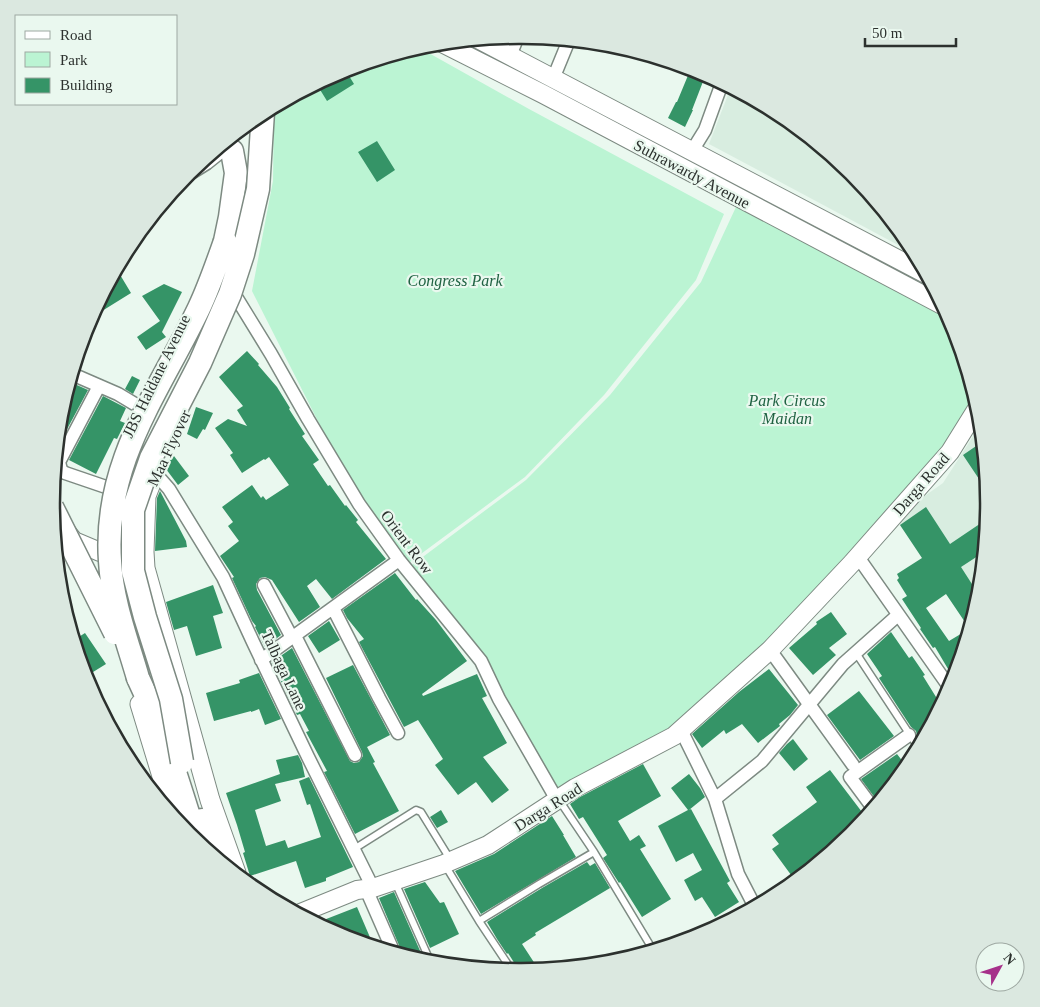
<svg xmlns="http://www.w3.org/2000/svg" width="1040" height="1007" font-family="Georgia,serif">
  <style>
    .built { fill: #d8ede0 }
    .green { fill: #bbf4d3 }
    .building { fill: #359467 }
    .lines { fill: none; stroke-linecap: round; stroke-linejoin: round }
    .lane-casing { stroke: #7d8a82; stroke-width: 9 }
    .street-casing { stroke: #7d8a82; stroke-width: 15 }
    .secondary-casing { stroke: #7d8a82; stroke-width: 20 }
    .primary-casing { stroke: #7d8a82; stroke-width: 21 }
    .highway-casing { stroke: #7d8a82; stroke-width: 25 }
    .lane { stroke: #fff; stroke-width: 6 }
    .street { stroke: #fff; stroke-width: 12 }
    .secondary { stroke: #fff; stroke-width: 18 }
    .primary { stroke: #fff; stroke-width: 19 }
    .highway { stroke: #fff; stroke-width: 22 }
    .highway-bridge-casing { stroke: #7d8a82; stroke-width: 25; stroke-linecap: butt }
    .highway-bridge { stroke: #fff; stroke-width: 22 }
    .labels { text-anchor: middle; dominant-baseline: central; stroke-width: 4.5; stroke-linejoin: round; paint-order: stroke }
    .street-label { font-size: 16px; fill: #2c312e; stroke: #eaf8ef }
    .park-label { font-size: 16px; font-style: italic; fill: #1f6242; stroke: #eaf8ef }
    .rim { fill: none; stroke: #2c312e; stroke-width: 2.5 }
  </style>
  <rect width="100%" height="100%" fill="#eaf8ef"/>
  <!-- built -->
  <path class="built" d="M731,87l50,27 70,58 59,71 5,11 -206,-110z
    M979,427l2,1 7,76 -9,91 -10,33 -74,-111 48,-34z"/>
  <!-- green -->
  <path class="green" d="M418,47l111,62 195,105 -28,66 -92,115 -79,82 -115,85 -36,-45 -49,-82 -73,-144 21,-110 1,-75 67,-35z
    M736,207l181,93 30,14 6,10 21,69 -31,60 -178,201 -94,77 -113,59 -53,-89 -18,-43 -75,-93 114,-85 84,-85 91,-113z"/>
  <!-- building -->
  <path class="building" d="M346,71l8,13 -27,17 -8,-13z
    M689,73l15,6 -12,31h1l-8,17 -17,-9 8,-16h1z
    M377,141l18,29 -18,12 -19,-30z
    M119,273l12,20 -29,18 -4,-7 14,-27z
    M164,284l18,8 -20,40 4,5 -20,13 -9,-13 23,-16 -18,-25z
    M247,351l12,13 -1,1 19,22 13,21 -1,1 16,25 -3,2 17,24 -6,4 15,22 2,-1 15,21 1,-1 12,15 -2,2 30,37 -54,40 -16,-20 -9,7 13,21 -21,15 -27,-42 -7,-3 -5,1 -4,6 1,6 24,45 -16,12 -10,-20 1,-1 -4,-5 -20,-43 2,-1 -14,-21 19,-15 -11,-15 5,-4 -11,-15 30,-22 9,13 2,-2 3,4 23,-15 -20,-28 -4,3 -1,-1 -22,14 -12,-18 3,-2 -18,-25 13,-9 19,7 -10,-16 6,-4 -24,-29z
    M132,376l8,4 -7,14 -8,-5z
    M70,382l18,8 -31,58 4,-36z
    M103,396l23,12 -6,13 5,2 -8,16 -3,-1 -18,36 -27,-14z
    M196,407l17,6 -8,17 -2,-1 -6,10 -10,-5z
    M982,442l5,49 -24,-36z
    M174,456l15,20 -11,9 -15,-20z
    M160,491l26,50 1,6 -32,4 2,-53z
    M926,507l24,37 37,-25 -3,33 -23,15 18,28 -10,33 -23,-34 -20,14 23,33 20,-12 -15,50 -19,-32 -2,1 -13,-19 1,-1 -19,-29 5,-3 -10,-16 2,-2 -2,-4 25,-16 -22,-33z
    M395,573l21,27 1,-1 19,21 31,41 -45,33 1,2 54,-22 10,22 -5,2 25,45 -24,14 26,33 -17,13 -16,-21 -18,13 -23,-30 8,-6 -25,-39 -14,7 -45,-85 5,-3 -17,-21 -4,-8z
    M213,585l10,28 -10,3 9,32 -26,8 -9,-30 -13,4 -8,-28z
    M831,612l16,22 -18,14 7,7 -23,20 -24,-27 28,-24 -1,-2z
    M329,621l11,19 -21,13 -11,-17z
    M891,632l18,26 3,-2 13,19 -2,1 18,29 -20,37 -4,-6 -1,-5 -5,-4 -32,-49 3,-2 -15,-22z
    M85,633l21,31 -21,13 -11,-37z
    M292,648l58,113 4,2 5,-1 4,-6 -1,-4 -36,-74 27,-13 37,70 -23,12 8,15 -2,1 26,48 -44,23 -31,-62 3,-1 -21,-39 3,-1 -9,-17 -3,1 -25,-53z
    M769,669l29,36 -8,10 -11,9 1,2 -22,17 -16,-19 -16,10 -2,-4 -22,18 -10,-14 47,-42z
    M259,673l22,46 -16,6 -6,-16 -8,3v-1l-37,10 -8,-28 34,-10 -1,-3z
    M859,691l35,45 -34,24 -33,-45z
    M793,739l15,20 -14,12 -15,-18 8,-9z
    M897,754l10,13 -29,35 -17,-23z
    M298,755l4,8 3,14 -30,7 6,17 -26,9 11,36 19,-6 3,8 33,-11 -11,-33 -3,1 -8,-24 10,-4 44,90 -27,11v3l-21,7 -9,-27 -46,15 -7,-23 2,-1 -8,-27 -11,-32 54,-19 -4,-14z
    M643,764l18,32 -43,25 12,20 9,-6 7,11 -6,3 31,50 -29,18 -22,-35 -1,1 -16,-25 4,-3 -24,-38 -4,2 -9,-15 10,-7z
    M830,770l35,46 -31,23 5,6 -45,34 -22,-30 7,-5 -7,-9 45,-33 -11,-15z
    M689,774l11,14 5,9 -16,13 2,-1 39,72 -3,2 12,19 -24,15 -13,-20 -7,4 -11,-21 18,-10 -9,-17 -17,9 -18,-36 30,-16 -17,-22z
    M441,810l7,12 -11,6 -7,-11z
    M552,816l12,19h-1l13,22 -95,57 -26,-43 39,-17z
    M587,862l3,4 5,-3 15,25 -75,45 1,2 -14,9 17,26 -19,2 -12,-19 -1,1 -10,-15 -10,-17 55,-34z
    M425,882l15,21 4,-1 15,32 -29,14 -26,-59z
    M394,892l31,70 -23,-7 -1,-5 -22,-52z
    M357,907l15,35 -6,2 -26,-8 -24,-13z"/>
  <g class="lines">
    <!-- lane casing -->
    <g class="lane-casing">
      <path id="lane" d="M856,653l62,94
        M559,800l35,52 59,98
        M354,849l62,-39 5,2 29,47
        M445,865l34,56 30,45 -7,4
        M395,882l36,81
        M479,921l60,-37 55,-32"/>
    </g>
    <!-- street casing -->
    <g class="street-casing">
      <path id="street" d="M510,56l6,-15 -4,-5
        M553,79l16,-39
        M692,151l13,-21 17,-47
        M186,176l21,-13 25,-20
        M236,297l35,57 37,65 51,85 40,56 82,101 18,38 58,101
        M72,374l46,20 20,12
        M99,386l-40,76 2,8 4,3 44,15
        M155,473l14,16 54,88 30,65 55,115 65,131
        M858,557l92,131
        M264,585l28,53
        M333,608l46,90 19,35
        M295,636l60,119
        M770,650l83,115
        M261,660l138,-100
        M681,730l34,69 23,75 17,33
        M715,799l47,-38 81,-97 55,-49
        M873,808l-23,-31 59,-42
        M366,889l28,64"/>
    </g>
    <!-- secondary casing -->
    <g class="secondary-casing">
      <path id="secondary" d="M478,39l448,235
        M442,43l101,51 399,211
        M66,531l8,10 19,8 7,3h23
        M298,914l59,-24 16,-2 71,-24 44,-19 69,-45 1,-1 17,-11 99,-52 96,-86 82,-87 98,-111 28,-45"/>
    </g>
    <!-- primary casing -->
    <g class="primary-casing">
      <path id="primary" d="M151,483l-5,13 -2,56 1,16 65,232 26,73
        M140,704l35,115"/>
    </g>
    <!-- highway casing -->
    <g class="highway-casing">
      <path id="highway" d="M225,241l5,-24 6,-44 -4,-22
        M138,678c25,52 42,109 59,164
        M202,820l11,35"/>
    </g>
    <!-- lane -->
    <use href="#lane" class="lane"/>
    <!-- street -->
    <use href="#street" class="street"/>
    <!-- secondary -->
    <use href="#secondary" class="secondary"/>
    <!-- primary -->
    <use href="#primary" class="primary"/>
    <!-- highway -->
    <use href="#highway" class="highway"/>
    <!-- highway-bridge casing -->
    <g class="highway-bridge-casing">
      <path id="highway-bridge" d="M52,507l63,126
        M138,678c-11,-38 -26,-77 -28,-117 -7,-99 49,-169 89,-253 10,-21 18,-44 26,-67
        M182,762l-11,-63 -26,-82 -12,-46v-61l18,-52 49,-95 30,-69 13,-40 15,-65 5,-77"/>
    </g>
    <!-- highway-bridge -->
    <use href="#highway-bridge" class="highway-bridge"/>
  </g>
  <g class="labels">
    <!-- street labels -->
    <g class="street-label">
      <text transform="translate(692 174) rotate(28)">Suhrawardy Avenue</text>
      <text transform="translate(156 376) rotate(-64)">JBS Haldane Avenue</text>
      <text transform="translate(169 448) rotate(-65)">Maa Flyover</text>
      <text transform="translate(921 484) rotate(-49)">Darga Road</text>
      <text transform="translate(407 542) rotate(53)">Orient Row</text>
      <text transform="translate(284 670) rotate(65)">Talbaga Lane</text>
      <text transform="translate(548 807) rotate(-32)">Darga Road</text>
    </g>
    <!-- park labels -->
    <g class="park-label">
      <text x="455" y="280">Congress Park</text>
      <text x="787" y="400">Park Circus<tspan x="787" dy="18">Maidan</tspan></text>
    </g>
  </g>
  <!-- crop -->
  <path d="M0 0H1040V1007H0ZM519 44H521A459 459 0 0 1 980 503V504A459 459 0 0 1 521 963H519A459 459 0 0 1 60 504V503A459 459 0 0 1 519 44Z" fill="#dbe8e0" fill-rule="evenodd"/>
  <path class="rim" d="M519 44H521A459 459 0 0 1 980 503V504A459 459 0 0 1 521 963H519A459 459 0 0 1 60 504V503A459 459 0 0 1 519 44Z"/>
  <!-- legend -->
  <rect x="15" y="15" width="162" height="90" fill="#eaf8ef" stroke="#9ea8a2"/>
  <rect x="25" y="31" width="25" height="8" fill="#ffffff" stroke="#9ea8a2"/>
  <text x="60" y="40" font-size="15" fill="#2c312e">Road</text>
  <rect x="25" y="52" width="25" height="15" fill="#bbf4d3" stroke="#9ea8a2"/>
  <text x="60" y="65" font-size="15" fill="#2c312e">Park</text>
  <rect x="25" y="78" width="25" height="15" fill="#359467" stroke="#9ea8a2"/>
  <text x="60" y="90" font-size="15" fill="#2c312e">Building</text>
  <!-- north arrow -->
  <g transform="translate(1000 967) rotate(50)"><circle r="24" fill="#eaf8ef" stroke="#9ea8a2"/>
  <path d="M0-4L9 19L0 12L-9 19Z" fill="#a6318a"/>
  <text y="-8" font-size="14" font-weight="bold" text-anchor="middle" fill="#2c312e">N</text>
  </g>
  <!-- scale -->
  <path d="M865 38v8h91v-8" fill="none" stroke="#2c312e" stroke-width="2.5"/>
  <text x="872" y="38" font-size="15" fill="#2c312e" stroke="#eaf8ef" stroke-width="4" paint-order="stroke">50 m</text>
</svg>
